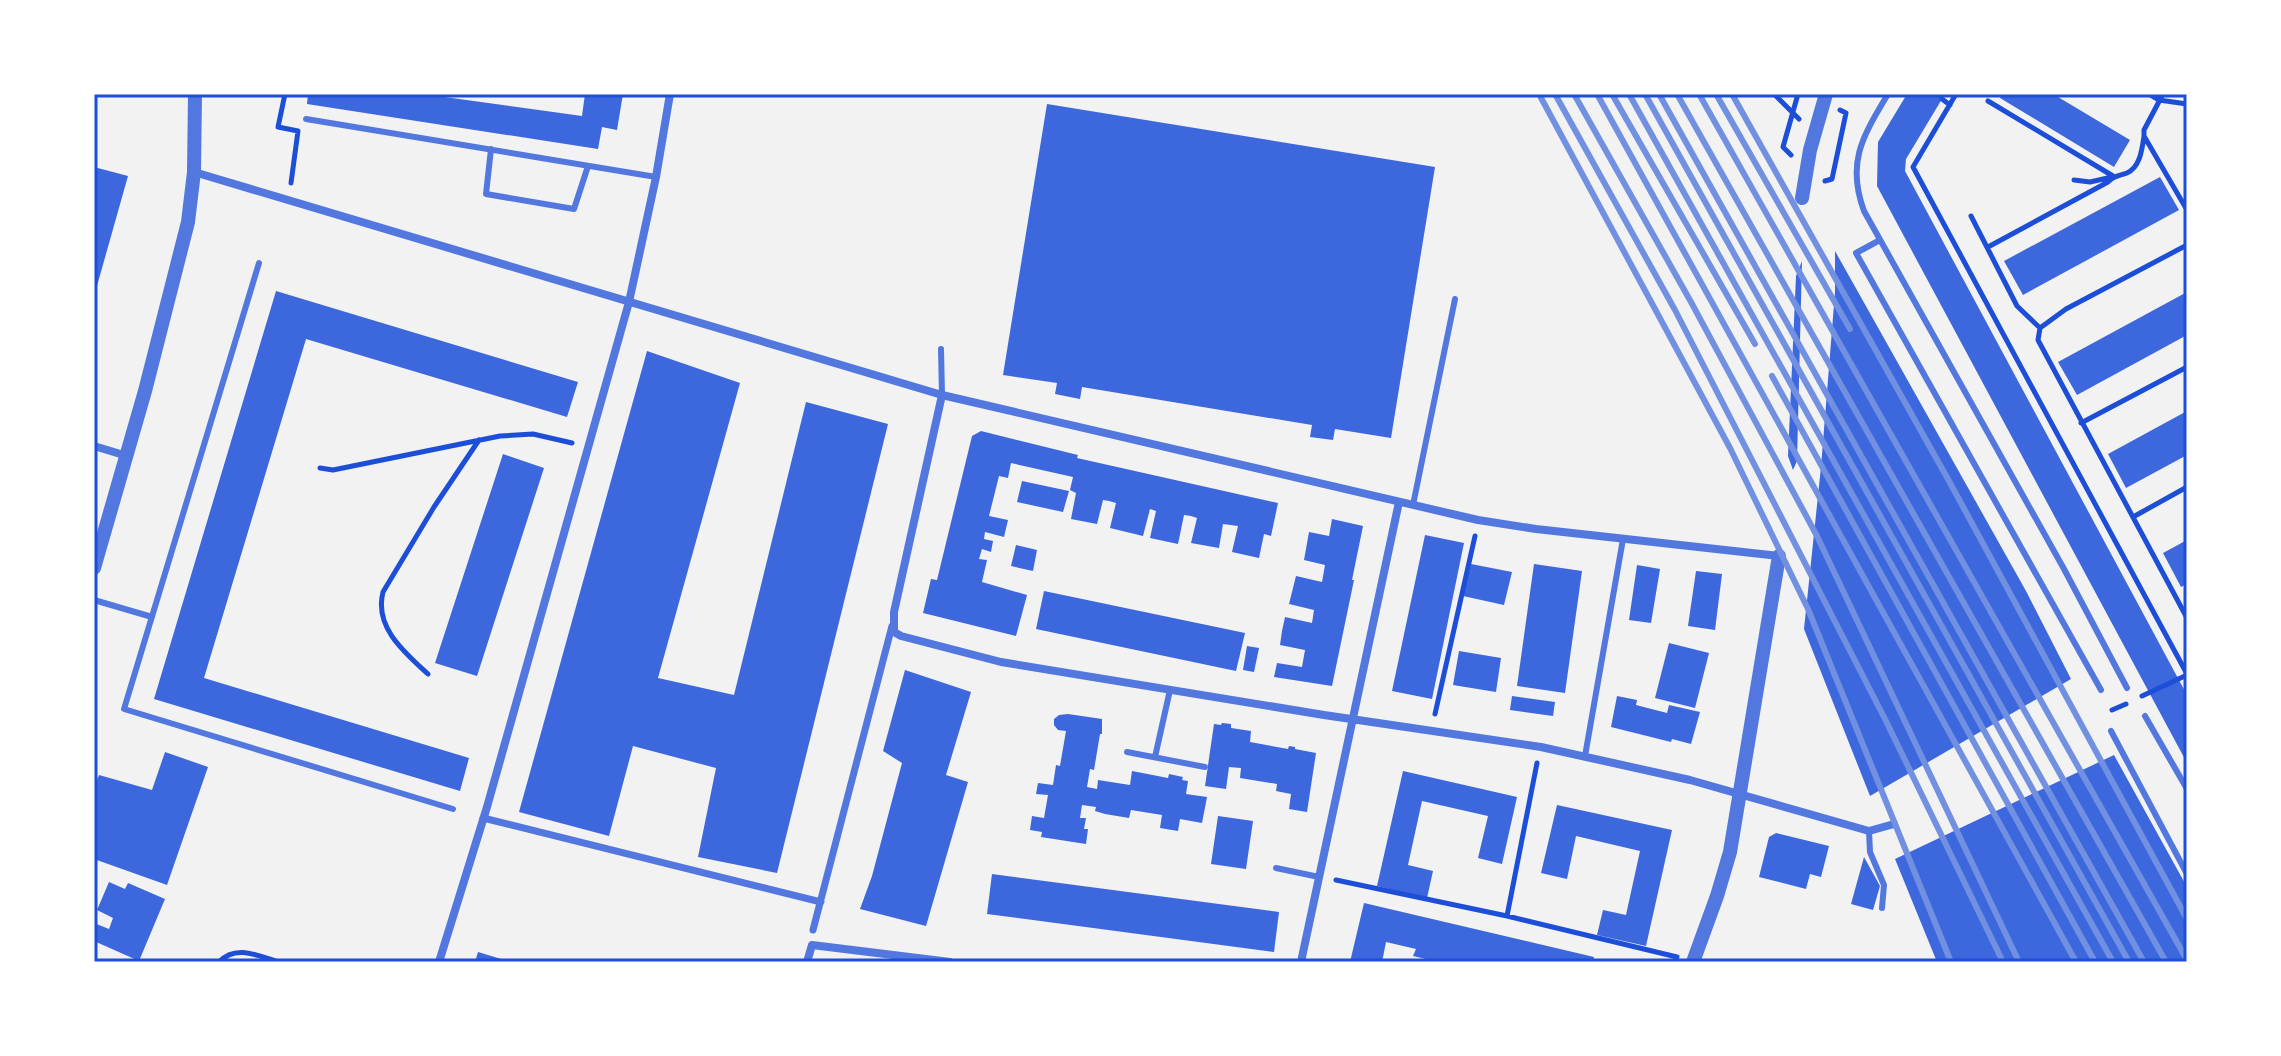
<svg xmlns="http://www.w3.org/2000/svg" width="2281" height="1056" font-family="'PT Sans Narrow',sans-serif">
  <style>
    .building { fill: #3d67dc }
    .lines { fill: none; stroke-linecap: round; stroke-linejoin: round }
    .path { stroke: #1d4ed8; stroke-width: 5 }
    .service { stroke: #5277de; stroke-width: 6 }
    .pedestrian { stroke: #5277de; stroke-width: 7 }
    .minor { stroke: #5277de; stroke-width: 8 }
    .tertiary { stroke: #5277de; stroke-width: 14 }
    .rail { stroke: #7290e2; stroke-width: 6 }
    .neatline { fill: none; stroke: #1d4ed8; stroke-width: 3 }
  </style>
  <rect width="100%" height="100%" fill="#f2f2f2"/>
  <!-- building -->
  <path class="building" d="M308,94h115l159,22 3,-22h38l-6,36 -15,-3 -4,22 -291,-45z
    M1907,94h38l-39,65 -1,12 282,524v68l-310,-577 1,-44z
    M2002,94h51l77,46 -16,27 -114,-69z
    M1047,104l388,63 -44,271 -56,-9 -2,11 -23,-3 2,-12 -230,-38 -2,12 -25,-5 2,-11 -54,-8z
    M94,167l34,9 -33,117h-1z
    M2160,177l19,33 -156,85 -19,-34z
    M1835,251l191,340 45,88 -201,117 -66,-167 17,-162 14,-175z
    M1802,261l-5,200 -4,9 -5,-14 8,-180z
    M276,291l302,91 -11,35 -261,-78 -102,339 265,80 -9,33 -306,-92z
    M2187,292v43l-110,60 -19,-33z
    M647,351l93,32 -82,295 76,17 72,-293 82,22 -111,449 -79,-16 18,-89 -83,-22 -24,90 -90,-24z
    M2187,411v44l-61,33 -18,-34z
    M981,431l97,24 -1,3 201,45 -7,33 -7,-2 -5,24 -27,-6 6,-26 -15,-2 -4,24 -28,-5 6,-25 -6,-2 -7,-1 -6,29 -28,-6 6,-27 -6,-2 -7,27 -33,-8 6,-25 -7,-2 -6,-1 -6,24 -26,-5 5,-26 -6,-3 3,-13 -62,-14 -3,15 -9,-2 -10,40 19,4 -4,17 -19,-5 -1,7 9,2 -2,11 -9,-3 -3,10 8,1 -5,22 45,13 -11,41 -93,-23 8,-34 6,1 35,-144z
    M503,454l41,14 -67,208 -42,-13z
    M1022,481l47,10 -6,21 -46,-10z
    M1332,519l31,7 -11,54h2l-22,106 -58,-9 3,-14 25,4 3,-17 -25,-5 2,-14 3,-14 27,6 2,-13 -25,-6 7,-28 26,6 3,-17 -21,-5 5,-28 20,4z
    M1425,535l39,8 -32,156 -40,-8z
    M2187,540v44l-6,3 -18,-34z
    M1016,545l21,5 -4,21 -22,-5z
    M1471,564l41,8 -8,33 -41,-9z
    M1534,564l48,7 -17,122 -48,-7z
    M1637,565l23,4 -9,54 -22,-3z
    M1696,571l26,3 -7,56 -27,-4z
    M1044,591l201,42 -9,38 -200,-42z
    M1669,643l40,10 -14,55 -40,-10z
    M1247,646l12,2 -5,24 -11,-2z
    M1459,651l42,7 -5,34 -43,-7z
    M905,670l66,22 -25,83 22,7 -42,144 -66,-17 12,-33 30,-113 -19,-12z
    M1512,696l43,6 -2,14 -43,-6z
    M1617,696l20,4 -1,5 31,8 2,-8 31,7 -9,32 -19,-5 -1,3 -60,-15z
    M1068,714l34,5v15h-2l-6,36 -4,-1 -3,18 10,2 1,-9 32,5 2,-14 36,7 1,-4 14,3 -1,3 6,1 -2,13 21,3 -5,26 -22,-4 -2,12 -18,-3 2,-13 -31,-5 -2,8 -24,-4 -10,-3 1,-4 -14,-2 -2,13h6l-2,11h4l-2,15 -45,-7 1,-5 -12,-2 2,-14 12,2 4,-23 -12,-1 2,-11 15,2 3,-20 4,1 6,-35 -8,-1 -4,-5v-6l5,-4z
    M1222,723l9,1v4l20,3 -1,11 38,7 1,-3 6,1v2l21,4 -9,59 -18,-3 2,-15 -15,-3 1,-7 -37,-6 1,-10 -12,-1 -3,22 -21,-3 9,-62 7,1z
    M165,752l43,15 -41,118 -73,-26v-80l3,1 2,-5 53,15z
    M2114,755l73,132v75h-250l-42,-103z
    M1403,771l114,26 -15,67 -24,-6 10,-42 -66,-15 -14,64 25,6 -6,27 -50,-12z
    M1557,805l115,25 -26,116 -49,-11 6,-25 23,5 14,-64 -64,-15 -9,43 -26,-6z
    M1218,816l35,5 -7,48 -35,-5z
    M1776,833l53,13 -8,31 -11,-3 -4,15 -47,-12 10,-40z
    M1864,857l16,29 -7,24 -22,-6z
    M992,874l287,38 -5,40 -287,-38z
    M109,882l16,7 3,-6 37,16 -26,62 -45,-20v-18l15,6 4,-11 -16,-8z
    M1364,903l230,54 -1,5h-155l-25,-6 3,-7 -30,-7 -4,20h-32z
    M478,952l30,9v1h-33z"/>
  <g class="lines">
    <!-- path -->
    <path class="path" d="M285,94l-7,33 20,4 -7,52
      M1774,94l25,25
      M1956,94l-43,73 274,507
      M2149,94l10,6 28,4
      M2163,94l-19,36v6l43,74
      M1942,99l8,6
      M1988,101l125,75
      M1791,155l-8,-8 15,-53
      M2074,180l16,2 22,-5
      M1825,181l7,-2 14,-66 -6,-3
      M1971,216l46,90 23,22 -2,12 149,278
      M1988,247l120,-65c7,-7 11,-6 19,-9 13,-6 15,-23 17,-37
      M2040,328l26,-19 121,-64
      M2081,423l106,-56
      M320,468l13,2 167,-34 33,-2 39,9
      M2133,517l54,-30
      M428,674c-24,-22 -54,-47 -45,-82l51,-85 45,-67
      M2142,696l45,-21
      M2112,710l14,-6
      M1435,714l40,-178
      M1336,880l171,36 170,41
      M1507,916l30,-153
      M219,962c17,-18 39,-6 60,0"/>
    <!-- service -->
    <path class="service" d="M1888,94c-25,42 -42,68 -24,117l200,358 63,119
      M306,119l350,58
      M491,149l-5,45 88,15 14,-43
      M1880,240l-24,13 245,437
      M259,263l-135,446 329,100
      M941,349l1,46
      M1413,505l42,-206
      M94,600l58,17
      M2145,716l42,73
      M2111,731l76,143
      M1127,752l78,15
      M1585,756l38,-217
      M1155,757l15,-67
      M1869,831l1,21 14,33 -2,23
      M1276,868l43,9"/>
    <!-- pedestrian -->
    <path class="pedestrian" d="M483,818l338,84
      M813,930l79,-304"/>
    <!-- minor -->
    <path class="minor" d="M194,172l748,223 536,125 58,9 243,27
      M942,395l-48,217v20l7,4 100,26 323,53 217,32 149,33 179,51 25,-7
      M94,446l33,10
      M439,962l48,-155 142,-505 27,-125 14,-83
      M807,962l5,-17 138,17
      M1301,962l98,-460"/>
    <!-- tertiary -->
    <path class="tertiary" d="M1802,198l8,-48 16,-56
      M94,568l51,-177 43,-169 6,-50 1,-78
      M1693,962l24,-66 13,-44 49,-296"/>
    <!-- rail -->
    <path class="rail" d="M1539,94l191,354 78,161 143,353
      M1555,94l120,216 211,411 117,241
      M1574,94l117,208 126,234 202,426
      M1597,94l479,868
      M1612,94l143,250
      M1629,94l484,868
      M1645,94l484,868
      M1659,94l485,868
      M1677,94l489,868
      M1699,94l488,866
      M1716,94l134,235
      M1732,94l217,387 238,438
      M1772,376l323,586"/>
  </g>
  <!-- border -->
  <rect width="2281" height="1056" fill="none" stroke="#ffffff" stroke-width="192"/>
  <rect x="96" y="96" width="2089" height="864" class="neatline"/>
</svg>
